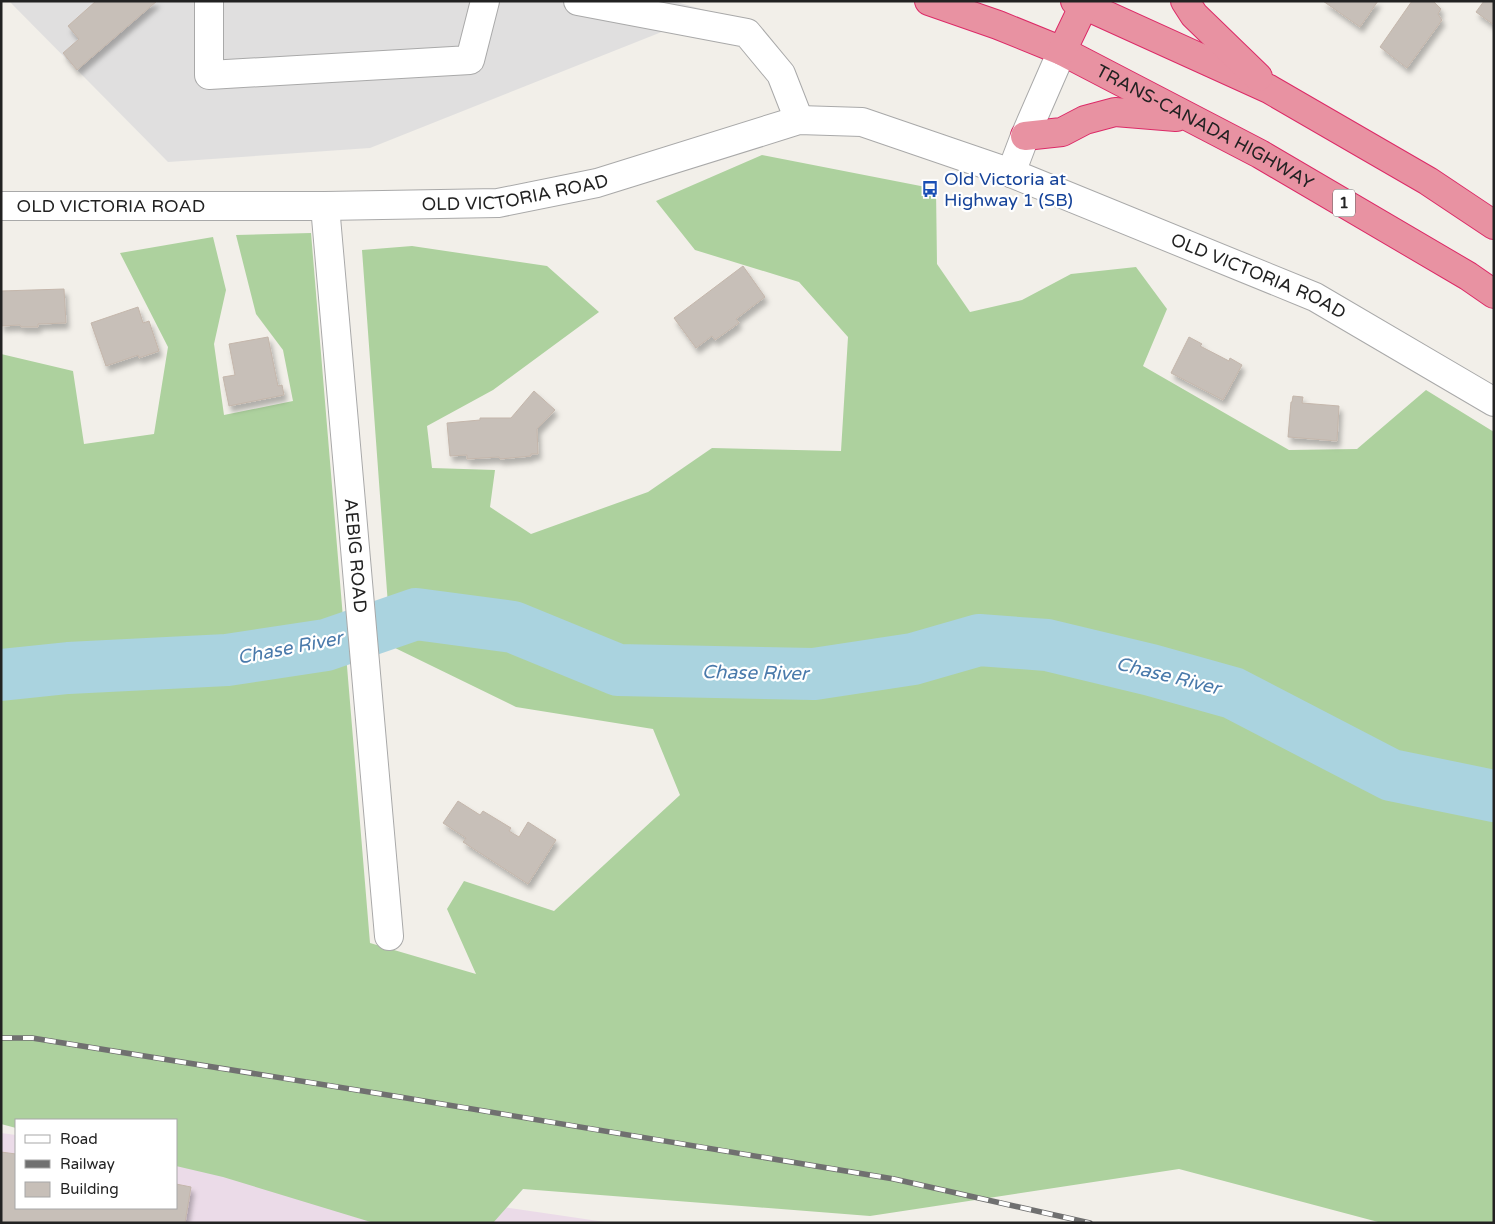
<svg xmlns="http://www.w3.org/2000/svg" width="1495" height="1224" font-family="'Varela Round',sans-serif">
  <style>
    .residential { fill: #e0dfdf }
    .industrial { fill: #ebdbe8 }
    .forest { fill: #add19e }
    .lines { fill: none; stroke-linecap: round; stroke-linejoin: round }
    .river { stroke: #aad3df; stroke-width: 52 }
    .building { fill: #c7bfb8; stroke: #c4b6ab; filter: url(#shadow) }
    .minor-casing { stroke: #a9a9a9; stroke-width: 30 }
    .highway-casing { stroke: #dc2a67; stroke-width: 30 }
    .minor { stroke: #fff; stroke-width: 28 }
    .highway { stroke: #e892a2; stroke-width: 28 }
    .rail-casing { stroke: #707070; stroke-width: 5.5 }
    .rail { stroke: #fff; stroke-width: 4; stroke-dasharray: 11; stroke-linecap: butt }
    .labels { text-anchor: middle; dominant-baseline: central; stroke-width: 4.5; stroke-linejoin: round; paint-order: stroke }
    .shield { fill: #fff; stroke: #646464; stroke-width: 1 }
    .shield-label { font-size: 16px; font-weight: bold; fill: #222 }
    .street-label { font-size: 18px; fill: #222; stroke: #fff }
    .transit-label { font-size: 18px; fill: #164399; stroke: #fff; text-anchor: start }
    .water-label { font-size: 19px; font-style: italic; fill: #4a7aab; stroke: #fff }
  </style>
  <defs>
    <filter id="shadow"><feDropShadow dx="3" dy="5.5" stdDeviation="2.5" flood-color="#0004"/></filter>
  </defs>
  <rect width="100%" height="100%" fill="#f2efe9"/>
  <!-- residential -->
  <path class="residential" d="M9,1h664l39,11 -342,136 -202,14z"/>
  <!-- industrial -->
  <path class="industrial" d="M1,1133l15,2v73h160v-49l436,64h-611z"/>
  <!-- forest -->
  <path class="forest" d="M762,155l174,34 1,75 33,48 52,-12 49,-26 65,-7 31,42 -24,57 146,84 68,-1 69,-59 68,42v791h-112l-203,-54 -309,47 -347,-27 -30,34h-119l-151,-46 -47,-11v-46h-160v8l-15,-4v-770l72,17 11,73 70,-10 14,-87 -48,-94 93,-16 13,53 -12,54 10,71 69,-14 -10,-51 -27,-36 -20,-79 75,-2 59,710 106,31 -29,-65 17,-28 90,30 126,-116 -27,-66 -137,-22 -125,-61 -29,-396 50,-4 135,20 52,46 -106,78 -66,36 5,42 63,2 -5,37 41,27 117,-42 64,-44 129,3 7,-114 -49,-55 -104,-32 -39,-49z"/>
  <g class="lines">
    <!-- river -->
    <path class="river" d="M1,675l67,-7 159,-8 99,-15 90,-31 97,13 105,43 196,4 99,-15 66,-19 68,5 104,25 82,23 158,82 103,21"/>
  </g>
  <!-- building -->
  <path class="building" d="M96,1h61l-80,69 -14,-17 16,-14 -11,-13z
    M1323,1h55l-18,26z
    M1412,1h21l8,8 -3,5 4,6 -35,48 -27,-21z
    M1484,1h10v24l-18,-13z
    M743,266l22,31 -29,22 3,4 -24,17 -3,-4 -16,12 -22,-30z
    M64,289l2,34 -28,1v3h-17l-1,-2 -19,1v-35z
    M138,307l5,16 6,-2 10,30 -20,7 -1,-3 -32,11 -15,-43z
    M268,337l10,49 4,-1 2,10 -55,11 -6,-29 12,-2 -6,-31z
    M1189,337l13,7 -2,2 29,15 1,-3 12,7 -19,35 -52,-27z
    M534,391l21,19 -18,19 1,25h-7v2l-31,3 -1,-2 -32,2v-4l-17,1 -3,-33 33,-3v-2h31z
    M1293,396l10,1 -1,6 37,3 -2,35 -49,-4 3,-35h1z
    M458,801l22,14 3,-4 28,17 -2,3 10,6 9,-15 28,18 -28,44 -65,-42 3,-4 -23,-15z
    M1,1152l15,2v54h160v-24l15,3 -6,36h-184z"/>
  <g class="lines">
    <!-- minor casing -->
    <g class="minor-casing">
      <g id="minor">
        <path d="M209,1v74l261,-15 15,-59"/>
        <path d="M578,1l169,32 34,41 18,46"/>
        <path id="s1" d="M1011,173l304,124 179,105"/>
        <path id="s2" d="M1,206h324l173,-3 99,-20 202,-63 63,2 149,51 14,-37 37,-85"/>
        <path id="s3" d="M325,206l64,730"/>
      </g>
    </g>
    <!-- highway casing -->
    <g class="highway-casing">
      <g id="highway">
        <path id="s4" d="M929,1l69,24 64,26 198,103 208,122 26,18"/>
        <path d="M1075,1l194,88 159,92 66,44"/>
        <path d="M1185,1l9,14 64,62"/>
        <path d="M1062,51l22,-46"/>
        <path d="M1025,136l37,-4 23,-12 30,-8 61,5"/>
      </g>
    </g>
    <!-- minor -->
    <use href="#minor" class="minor"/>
    <!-- highway -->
    <use href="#highway" class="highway"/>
    <!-- rail casing -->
    <g class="rail-casing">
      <path id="rail" d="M1,1038h31l362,58 500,83 196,44"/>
    </g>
    <!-- rail -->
    <use href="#rail" class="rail"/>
  </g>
  <!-- icons -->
  <defs>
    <g id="bus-bare" transform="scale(1.35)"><path d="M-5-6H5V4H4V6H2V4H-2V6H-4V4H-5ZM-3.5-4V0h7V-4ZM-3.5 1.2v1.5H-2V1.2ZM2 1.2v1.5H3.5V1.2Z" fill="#1a4fb4" stroke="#fff" stroke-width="2.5" paint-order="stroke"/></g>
  </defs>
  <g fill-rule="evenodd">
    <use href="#bus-bare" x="930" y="189"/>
  </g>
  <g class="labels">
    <!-- shield labels -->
    <rect class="shield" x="1333" y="189.5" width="22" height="27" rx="4"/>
    <g class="shield-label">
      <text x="1344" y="203">1</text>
    </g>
    <!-- street labels -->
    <g class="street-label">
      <text stroke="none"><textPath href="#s4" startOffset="304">TRANS-CANADA HIGHWAY</textPath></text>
      <text stroke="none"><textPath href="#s2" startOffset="515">OLD VICTORIA ROAD</textPath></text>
      <text stroke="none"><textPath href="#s2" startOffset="110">OLD VICTORIA ROAD</textPath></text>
      <text stroke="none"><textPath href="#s1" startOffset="268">OLD VICTORIA ROAD</textPath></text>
      <text stroke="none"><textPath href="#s3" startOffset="351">AEBIG ROAD</textPath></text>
    </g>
    <!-- transit labels -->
    <g class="transit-label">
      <text x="944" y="179">Old Victoria at<tspan x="944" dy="21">Highway 1 (SB)</tspan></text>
    </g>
    <!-- water labels -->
    <g class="water-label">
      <text transform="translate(290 648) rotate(-11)">Chase River</text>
      <text transform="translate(755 673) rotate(1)">Chase River</text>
      <text transform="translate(1168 676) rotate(14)">Chase River</text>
    </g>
  </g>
  <!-- border -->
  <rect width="1495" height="1224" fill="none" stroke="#222222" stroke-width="5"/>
  <!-- legend -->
  <rect x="15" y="1119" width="162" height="90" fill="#ffffff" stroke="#a7a7a7"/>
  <rect x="25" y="1135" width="25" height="8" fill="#ffffff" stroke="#a7a7a7"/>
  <text x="60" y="1144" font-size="15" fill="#222222">Road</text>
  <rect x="25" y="1160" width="25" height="8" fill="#707070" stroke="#a7a7a7"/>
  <text x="60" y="1169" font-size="15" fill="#222222">Railway</text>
  <rect x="25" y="1182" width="25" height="15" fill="#c7bfb8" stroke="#a7a7a7"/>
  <text x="60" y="1194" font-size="15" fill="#222222">Building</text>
</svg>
